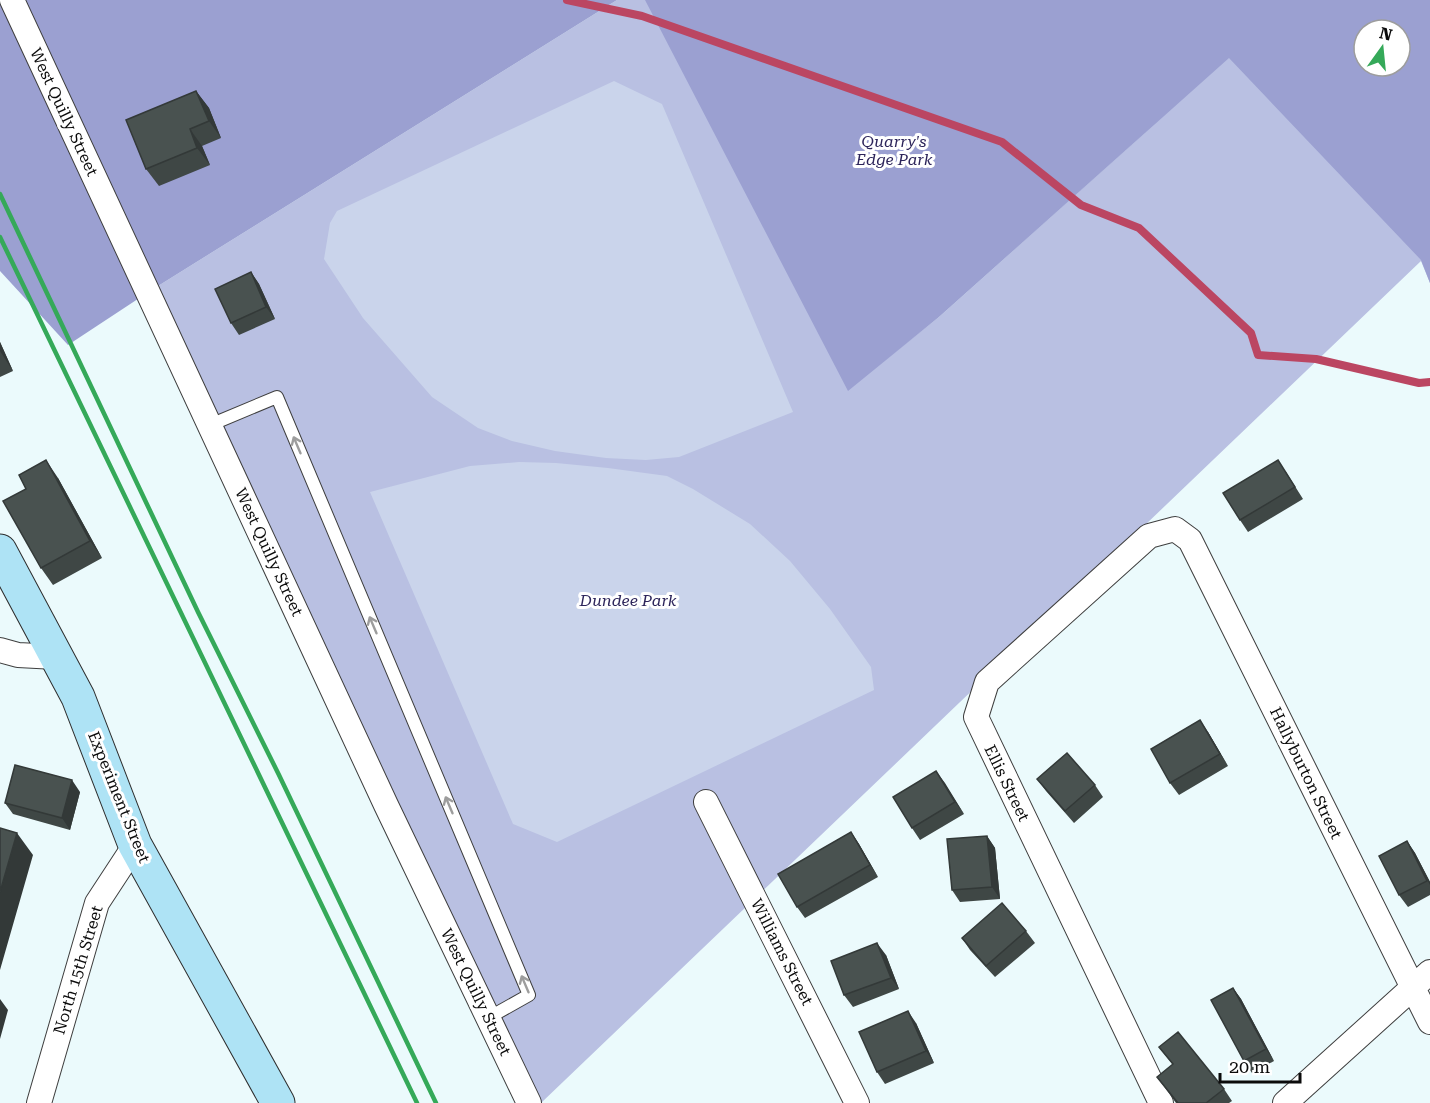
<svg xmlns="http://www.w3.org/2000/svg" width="1430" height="1103" font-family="'Roboto Serif',serif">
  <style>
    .green { fill: #b9c0e2; fill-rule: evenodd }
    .forest { fill: #9ba0d1; fill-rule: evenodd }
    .pitch { fill: #cad4eb }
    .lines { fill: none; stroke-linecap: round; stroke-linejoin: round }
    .stream { stroke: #bb4662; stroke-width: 8 }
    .lane-casing { stroke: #3e3e3e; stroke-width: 14 }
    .street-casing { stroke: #3e3e3e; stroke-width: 26 }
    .secondary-casing { stroke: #2d2d2d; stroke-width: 35 }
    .lane { stroke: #fff; stroke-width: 12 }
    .street { stroke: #fff; stroke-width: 24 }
    .secondary { stroke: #aee3f5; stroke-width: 33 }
    .rail { stroke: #35a959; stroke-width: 4.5 }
    .wall { fill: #3f4745 }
    .shaded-wall { fill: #333938 }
    .building { fill: #495250; stroke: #333938; stroke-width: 1.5 }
    .oneway { stroke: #9d9d9d }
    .labels { text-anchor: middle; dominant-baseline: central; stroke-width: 6; stroke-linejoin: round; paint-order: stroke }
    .street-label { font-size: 16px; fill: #0b0b0b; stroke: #fff }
    .park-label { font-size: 16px; font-style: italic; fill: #2c245a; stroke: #fff }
  </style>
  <rect width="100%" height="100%" fill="#ebfafc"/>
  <!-- green -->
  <path class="green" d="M617,0h813v283l-9,-22 -880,842h-14l-377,-812zM1364,30h36v36h-36zM1157,122l-218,195 -69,55z"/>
  <!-- forest -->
  <path class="forest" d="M0,0h617l-467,291 -82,54 -68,-74z
    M645,0h785v283l-9,-23 -192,-202 -290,259 -91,74zM1364,30h36v36h-36z"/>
  <!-- pitch -->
  <path class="pitch" d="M614,81l48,23 131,308 -114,45 -33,3 -40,-2 -51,-7 -43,-10 -34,-13 -46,-31 -69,-79 -39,-59 6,-36 7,-12z
    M519,462l37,1 52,5 59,8 26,13 57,35 40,37 40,48 41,58 3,23 -317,152 -44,-18 -143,-332 100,-26z"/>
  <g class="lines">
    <!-- stream -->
    <path class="stream" d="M567,0l75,16 360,126 79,63 58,23 112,105 7,22 58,4 103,24 11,-1"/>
    <!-- lane casing -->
    <g class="lane-casing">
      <path id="lane" d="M210,425l67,-28 252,598 -41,23"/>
    </g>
    <!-- street casing -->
    <g class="street-casing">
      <path id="street" d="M12,0l374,805 143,298
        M0,650l18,5 38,2
        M706,802l151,301
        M39,1103l58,-200 38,-58
        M1161,1103l-185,-386 11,-35 162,-146 26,-7 15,11 240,482
        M1285,1103l145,-131"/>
    </g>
    <!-- secondary casing -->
    <g class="secondary-casing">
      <path id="secondary" d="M0,551l78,146 57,148 143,258"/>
    </g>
    <!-- lane -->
    <use href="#lane" class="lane"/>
    <!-- street -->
    <use href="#street" class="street"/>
    <!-- secondary -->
    <use href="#secondary" class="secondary"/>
    <!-- rail -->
    <path class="rail" d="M0,194l198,418 81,163 157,328
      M0,237l417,866"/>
  </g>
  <!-- wall -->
  <path class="wall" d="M196,91l13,17 12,30 -19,8 8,19 -51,21 -13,-17z
    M251,272l8,12 16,35 -36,16 -8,-12z
    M0,342l13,29 -13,6z
    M1286,472l17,27 -55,33 -8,-12z
    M58,478l44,80 -49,27 -12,-17z
    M1208,732l20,34 -49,29 -9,-12z
    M936,771l28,43 -44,26 -8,-12z
    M1037,779l58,6 8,12 -29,26 -28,-32z
    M80,792l-10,38 -57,-16 -8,-11z
    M851,832l8,12 19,33 -73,41 -8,-11z
    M987,836l8,12 5,51 -40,3 -8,-12z
    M1407,841l8,12 15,29v13l-22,12 -9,-12z
    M1026,931l9,12 -40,34 -25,-27 -8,-12z
    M886,955l13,34 -46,18 -9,-12z
    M1233,988l8,11 33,62 -22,12 -8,-12z
    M916,1023l18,40 -49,21 -8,-12z
    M1159,1047l65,42 8,12 -3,2h-53l-19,-26 16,-12z"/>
  <!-- shaded-wall -->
  <path class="shaded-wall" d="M196,91l13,17 12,30 -12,-17z
    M190,129l12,17 8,19 -13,-17z
    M251,272l8,12 16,35 -9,-12z
    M0,342l13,29 -13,-20z
    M46,460l12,18 44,80 -12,-17z
    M1200,720l8,12 20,34 -8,-12z
    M936,771l9,12 19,31 -9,-12z
    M72,780l8,12 -10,38 -8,-12z
    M851,832l8,12 19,33 -8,-12z
    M17,833l16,22 -33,115v-78z
    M987,836l8,12 5,51 -8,-12z
    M1407,841l8,12 15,29v3z
    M877,943l9,12 13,34 -8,-11z
    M1233,988l8,11 33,62 -8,-12z
    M0,999l8,11 -8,29z
    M908,1011l8,12 18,40 -8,-12z"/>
  <!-- building -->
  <path class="building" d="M196,91l13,30 -19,8 7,19 -51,21 -20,-49z
    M251,272l15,35 -35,16 -16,-34z
    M46,460l44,81 -49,27 -38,-67 23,-12 -7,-14z
    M1278,460l17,27 -55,33 -17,-27z
    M1200,720l20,34 -50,29 -19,-34z
    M1067,753l28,32 -30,26 -28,-32z
    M15,765l57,15 -10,38 -57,-15z
    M936,771l19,31 -43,26 -19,-31z
    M0,828l17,5 -17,59z
    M851,832l19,33 -73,42 -19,-33z
    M987,836l5,51 -40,3 -5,-51z
    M1407,841l20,40 -28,14 -20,-39z
    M1002,903l24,28 -40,35 -24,-28z
    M877,943l14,35 -47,17 -13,-34z
    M1233,988l33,61 -22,12 -33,-61z
    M908,1011l18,40 -49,21 -18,-40z
    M1178,1032l46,57 -18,14h-28l-21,-26 16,-13 -14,-17z"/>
  <!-- one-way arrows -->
  <defs><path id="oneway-shaft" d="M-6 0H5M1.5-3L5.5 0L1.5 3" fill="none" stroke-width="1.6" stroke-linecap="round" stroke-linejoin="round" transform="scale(1.5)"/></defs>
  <g class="oneway">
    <use href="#oneway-shaft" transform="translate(297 445) rotate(-113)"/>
    <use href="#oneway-shaft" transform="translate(373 625) rotate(-113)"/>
    <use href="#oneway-shaft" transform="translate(449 805) rotate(-113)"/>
    <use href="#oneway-shaft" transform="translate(525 984) rotate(-113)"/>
  </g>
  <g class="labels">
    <!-- street labels -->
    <g class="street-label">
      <text transform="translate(64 112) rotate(65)">West Quilly Street</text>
      <text transform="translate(269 552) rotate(65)">West Quilly Street</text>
      <text transform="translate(1306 773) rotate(64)">Hallyburton Street</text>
      <text transform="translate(1007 783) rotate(64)">Ellis Street</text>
      <text transform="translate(119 797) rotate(68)">Experiment Street</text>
      <text transform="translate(782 952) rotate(63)">Williams Street</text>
      <text transform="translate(78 970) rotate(-73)">North 15th Street</text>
      <text transform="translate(476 992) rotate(64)">West Quilly Street</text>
    </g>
    <!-- park labels -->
    <g class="park-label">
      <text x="894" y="141">Quarry's<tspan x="894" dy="18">Edge Park</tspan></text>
      <text x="628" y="600">Dundee Park</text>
    </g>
  </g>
  <!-- north arrow -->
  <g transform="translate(1382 48) rotate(15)"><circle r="28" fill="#ffffff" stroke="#9d9d9d" stroke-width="1.5"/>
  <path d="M0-4.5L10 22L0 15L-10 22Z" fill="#35a959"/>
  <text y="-9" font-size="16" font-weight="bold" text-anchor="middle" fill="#0b0b0b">N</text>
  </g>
  <!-- scale -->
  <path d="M1220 1073v9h80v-9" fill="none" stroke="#0b0b0b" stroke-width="3"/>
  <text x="1229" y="1073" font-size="18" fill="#0b0b0b" stroke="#ffffff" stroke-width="4.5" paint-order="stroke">20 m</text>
</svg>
